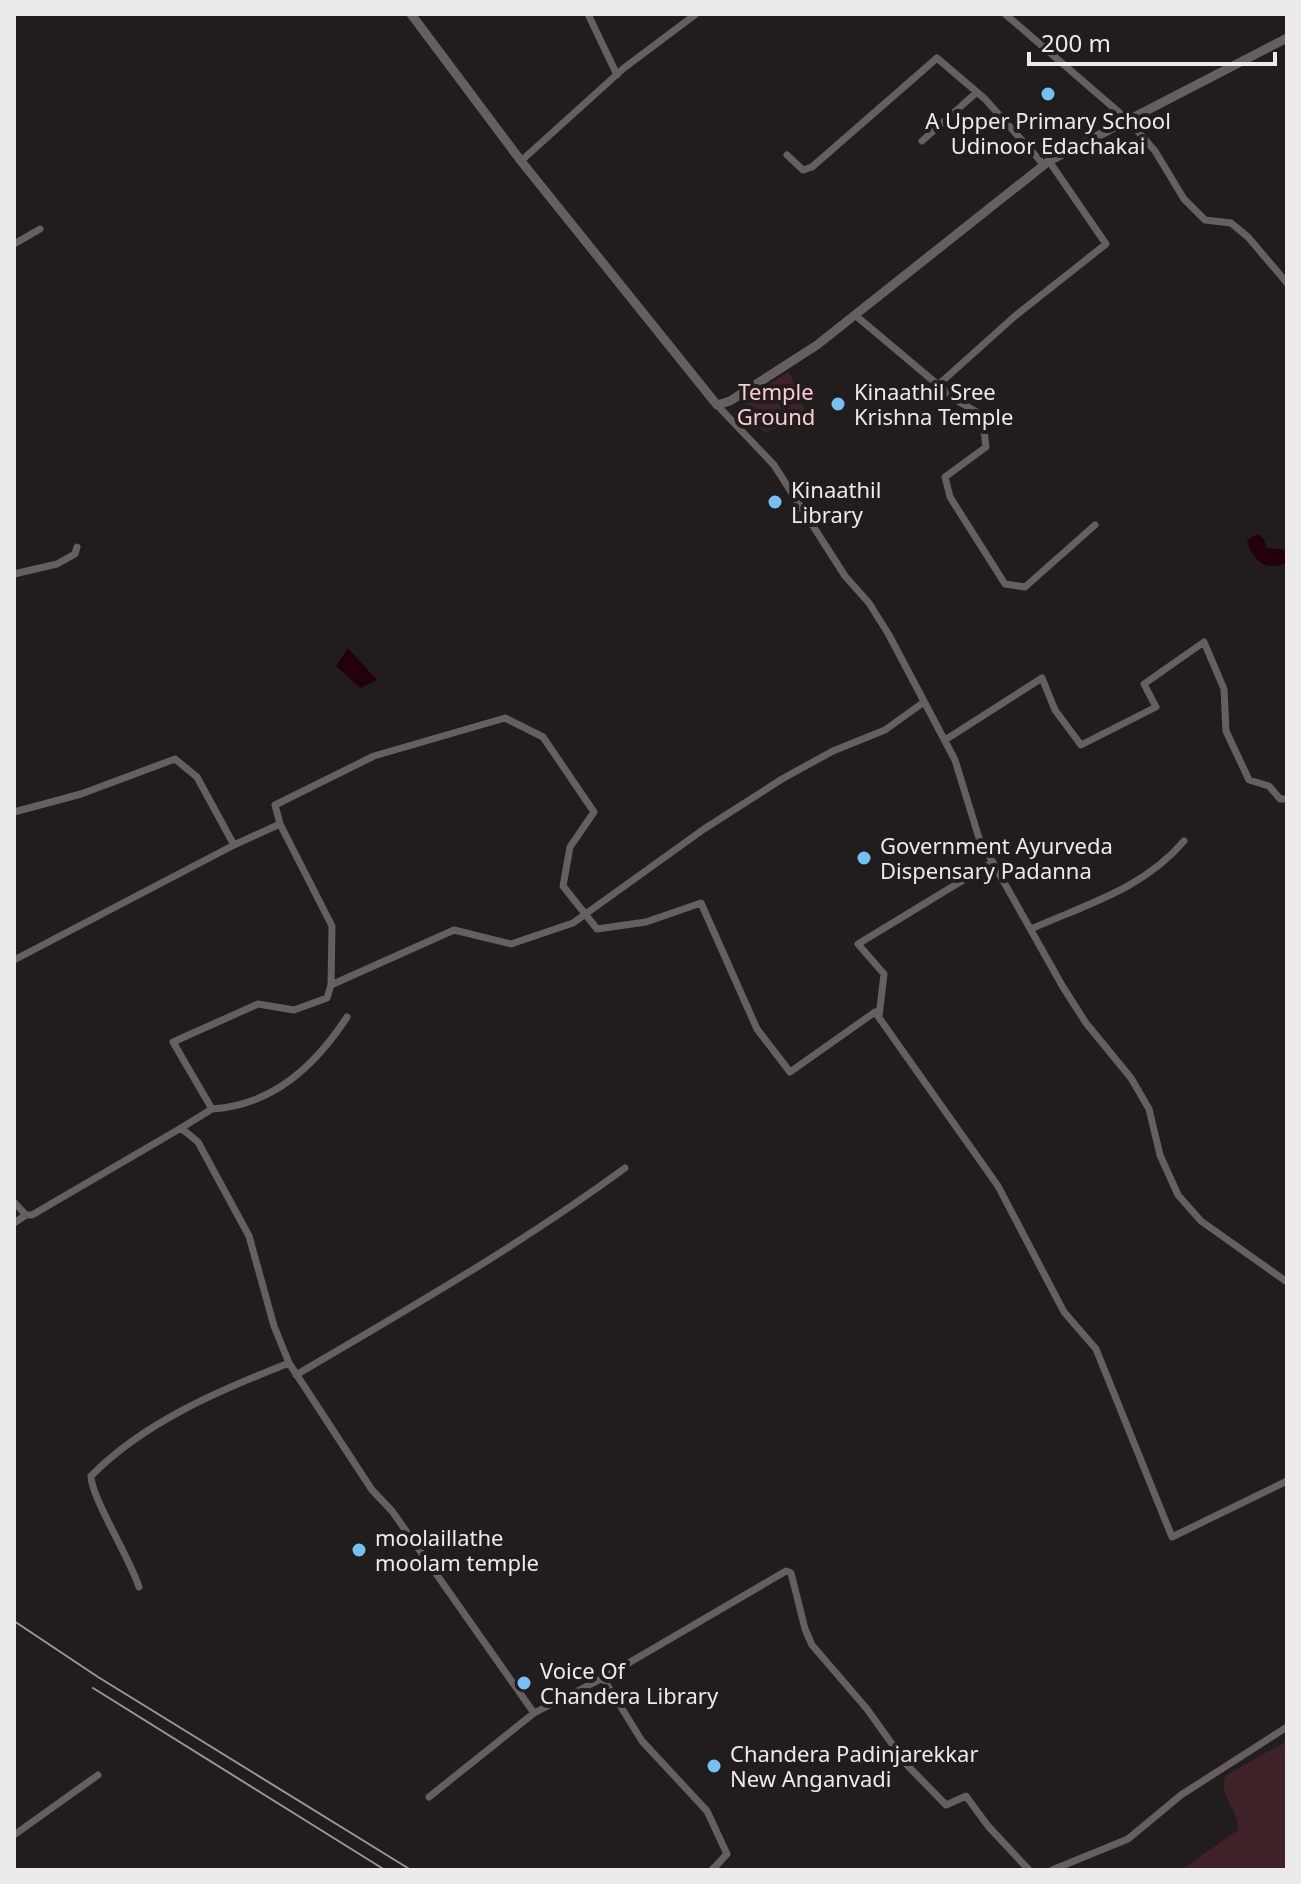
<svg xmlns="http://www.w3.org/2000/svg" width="1301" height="1884" font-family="'Noto Sans',sans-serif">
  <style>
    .green { fill: #3f2227 }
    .water { fill: #240109 }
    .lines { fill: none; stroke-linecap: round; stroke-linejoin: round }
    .minor { stroke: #655f60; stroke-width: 7 }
    .secondary { stroke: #655f60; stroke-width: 9 }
    .rail { stroke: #9a9696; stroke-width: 2 }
    .poi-dot { fill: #73c1f5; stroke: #221d1d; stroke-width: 3 }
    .labels { text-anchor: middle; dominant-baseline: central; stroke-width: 8; stroke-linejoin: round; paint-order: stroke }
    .poi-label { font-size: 22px; fill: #edeaea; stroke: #221d1d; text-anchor: start }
    .park-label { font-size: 22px; fill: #fdccd3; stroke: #221d1d }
  </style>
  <rect width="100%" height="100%" fill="#221d1d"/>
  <!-- green -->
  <path class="green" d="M789,372l18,43 -43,18 -22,-33z
    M1287,1741v129h-106l57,-40c1,-21 -21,-35 -12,-55z"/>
  <!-- water -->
  <path class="water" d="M1257,534l6,4 4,10 20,2v12c-20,12 -36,-3 -40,-22z
    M348,648l29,32 -17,8 -24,-22z"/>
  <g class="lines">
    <!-- minor -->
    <path class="minor" d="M588,14l29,61
      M1005,14l124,107 26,30 29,48 21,21 26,3 17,14 39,46
      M922,141l55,-49
      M787,155l16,15 9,-3 125,-109 48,41 59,66
      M521,161l103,-93 72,-54
      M14,244l26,-15
      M855,315l101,85 26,15 4,32 -41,30 5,20 55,87 20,3 70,-62
      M938,385l77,-69 91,-72 -57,-83
      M717,405l57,60 71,111 24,27 20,32 66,125 24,78 84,149 23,36 45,55 18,31 11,46 18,40 23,26 86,61
      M14,574l43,-10 18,-10 2,-7
      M945,740l97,-62 13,32 26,35 75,-38 -12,-23 60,-42 20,47 2,42 23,49 20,6 11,13h7
      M14,812l67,-18 94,-35 22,18 37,68 46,-21 52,102 -1,59 -4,13 -33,12 -36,-6 -85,38 39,67 -31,19
      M280,824l-5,-19 99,-49 131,-38 38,19 51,75 -24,35 -7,39 34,43 49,-7 55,-19 56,126 33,43 85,-60 123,174 66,126 32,37 76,188 115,-56
      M1031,929c56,-25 112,-40 153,-88
      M14,960l220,-115
      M331,985l123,-55 57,14 62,-21 131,-94 78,-50 51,-28 52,-21 39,-28
      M879,1016l5,-42 -26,-30 135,-82
      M212,1109c61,-4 103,-43 135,-92
      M14,1202l12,13h6l149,-87 17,14 51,94 25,90 15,37 83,127 20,21 142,202 69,-35 39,63 65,70 20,43 -15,16
      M14,1223l12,-8
      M296,1375c112,-66 224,-130 329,-207
      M139,1587c-9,-29 -48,-90 -48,-111 53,-54 129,-86 198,-113
      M603,1678l183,-107 5,2 14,56 7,16 55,64 40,56 39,40 20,-9 22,30 41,44
      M429,1797l105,-84
      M14,1835l84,-60
      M1052,1870l76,-31 53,-44 106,-68"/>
    <!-- secondary -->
    <path class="secondary" d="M411,14l110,147 196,244 13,-4 87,-56 232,-184 238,-123"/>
    <!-- rail -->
    <path class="rail" d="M14,1621l84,56 313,193
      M93,1688l292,182"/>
  </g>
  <!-- markers -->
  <g class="poi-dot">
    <circle cx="1048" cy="94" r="8"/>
    <circle cx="838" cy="404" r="8"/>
    <circle cx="775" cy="502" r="8"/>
    <circle cx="864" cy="858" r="8"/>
    <circle cx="359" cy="1550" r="8"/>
    <circle cx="524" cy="1683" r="8"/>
    <circle cx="714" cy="1766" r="8"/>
  </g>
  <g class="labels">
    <!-- poi labels -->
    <g class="poi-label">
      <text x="1048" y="120" text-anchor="middle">A Upper Primary School<tspan x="1048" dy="25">Udinoor Edachakai</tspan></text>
      <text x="854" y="391">Kinaathil Sree<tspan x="854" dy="25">Krishna Temple</tspan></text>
      <text x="791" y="489">Kinaathil<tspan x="791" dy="25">Library</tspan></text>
      <text x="880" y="845">Government Ayurveda<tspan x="880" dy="25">Dispensary Padanna</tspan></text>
      <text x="375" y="1537">moolaillathe<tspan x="375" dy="25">moolam temple</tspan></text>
      <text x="540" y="1670">Voice Of<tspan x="540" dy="25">Chandera Library</tspan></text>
      <text x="730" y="1753">Chandera Padinjarekkar<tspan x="730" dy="25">New Anganvadi</tspan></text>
    </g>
    <!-- park labels -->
    <g class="park-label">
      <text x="776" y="391">Temple<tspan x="776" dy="25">Ground</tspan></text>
    </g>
  </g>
  <!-- border -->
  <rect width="1301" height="1884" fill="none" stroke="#edeaea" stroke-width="32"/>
  <!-- scale -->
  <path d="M1029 52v12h246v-12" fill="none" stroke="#edeaea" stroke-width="4"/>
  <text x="1041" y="52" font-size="24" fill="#edeaea" stroke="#221d1d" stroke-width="6" paint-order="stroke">200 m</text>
</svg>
